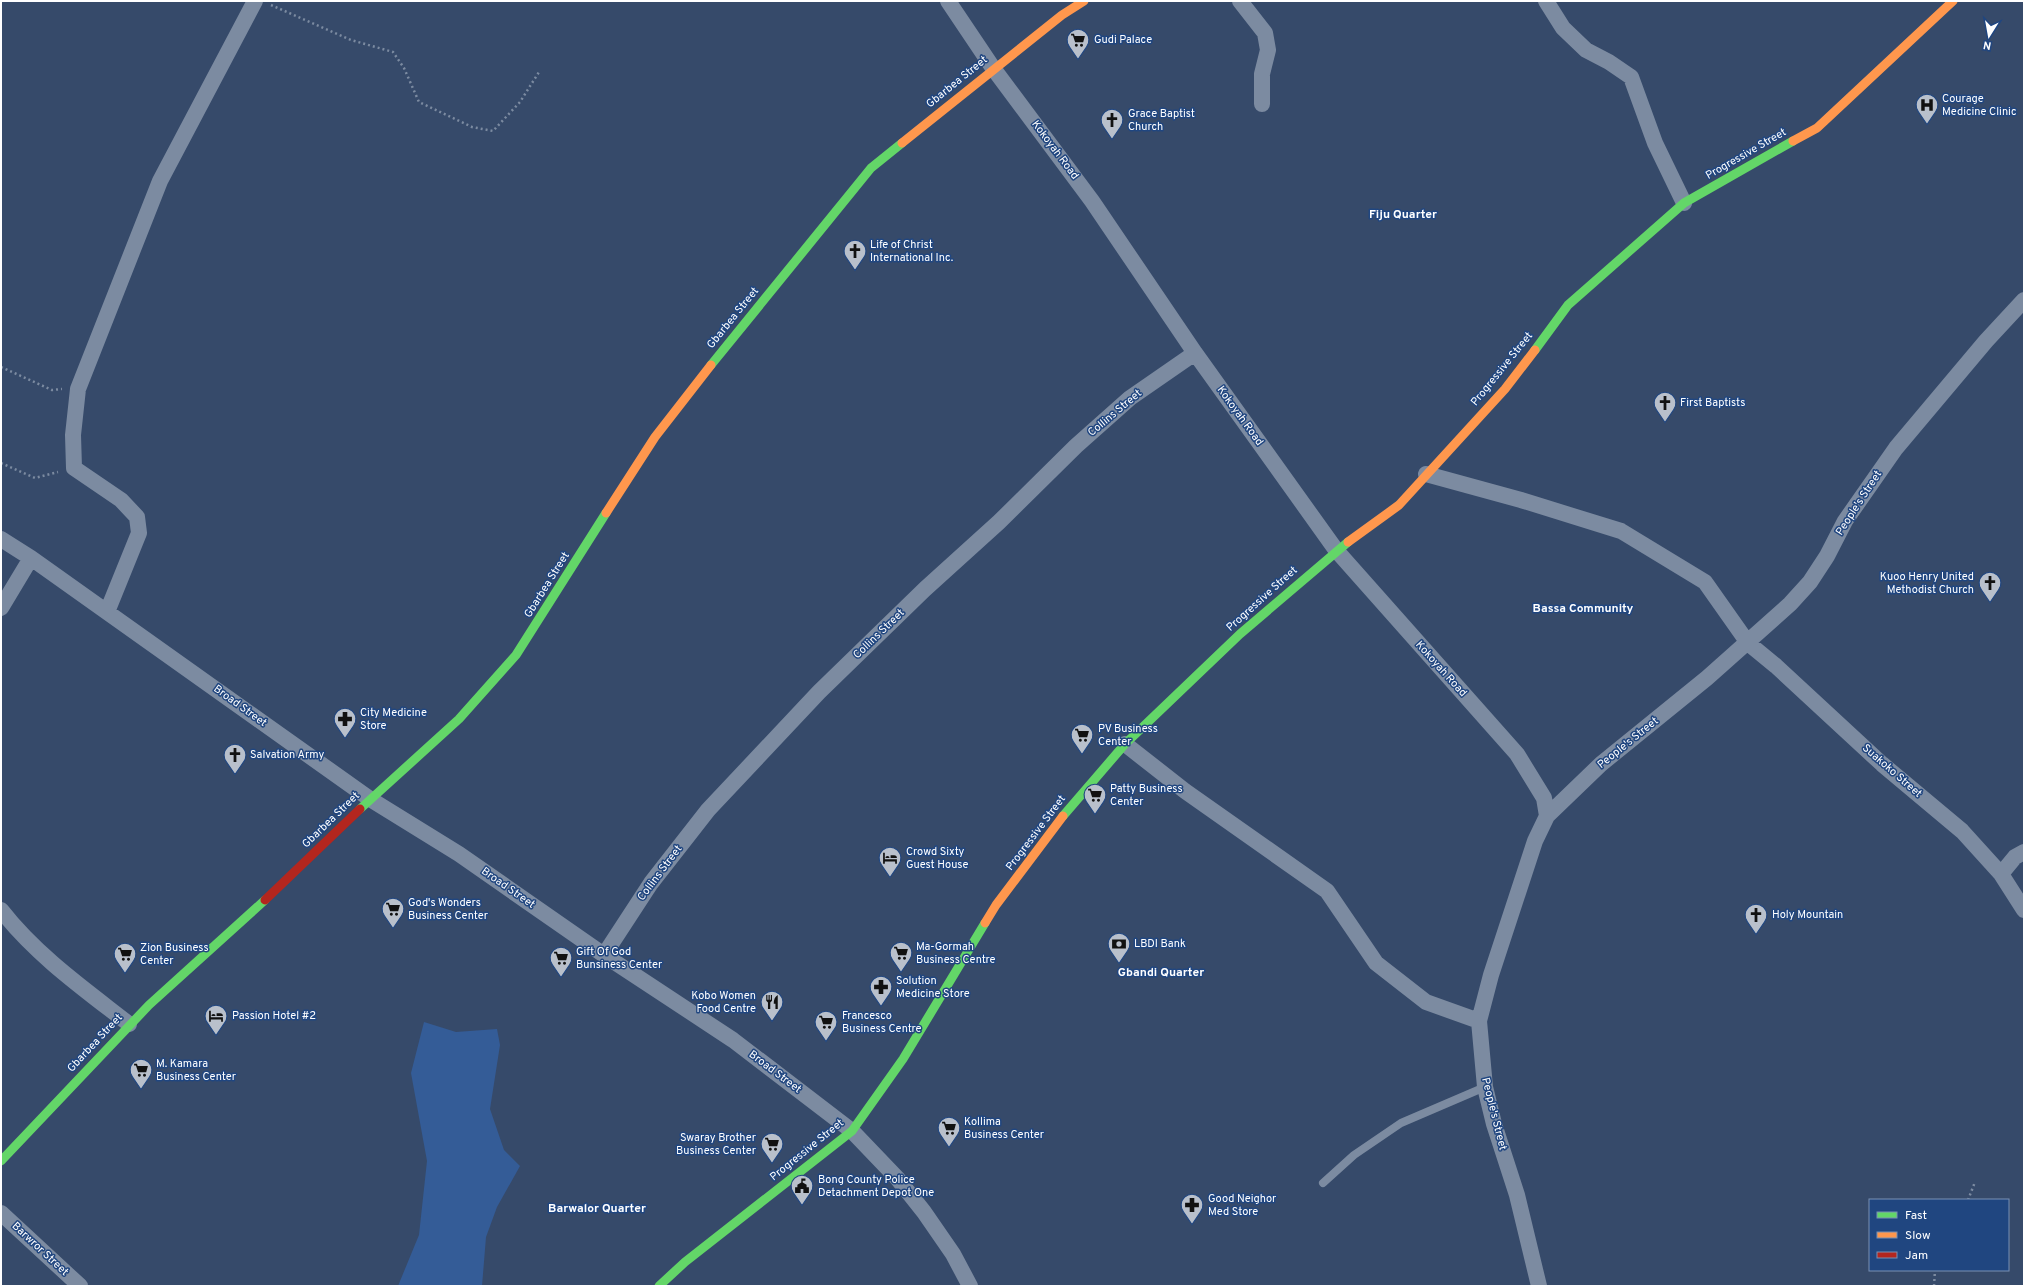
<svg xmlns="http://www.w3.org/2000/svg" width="2025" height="1287" font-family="Overpass,sans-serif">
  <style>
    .green { fill: #345c97 }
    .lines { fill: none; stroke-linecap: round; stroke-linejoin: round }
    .path { stroke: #7c8ba1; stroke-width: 2.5; stroke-dasharray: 2 3; stroke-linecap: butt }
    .lane { stroke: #7c8ba1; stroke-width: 8 }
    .street { stroke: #7c8ba1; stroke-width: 16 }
    .fast { stroke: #63d668; stroke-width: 9 }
    .slow { stroke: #ff974d; stroke-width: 9 }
    .jam { stroke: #b3261e; stroke-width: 9 }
    .labels { text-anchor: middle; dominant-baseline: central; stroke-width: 3; stroke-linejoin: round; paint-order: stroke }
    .poi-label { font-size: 11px; fill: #fff; stroke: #204680; text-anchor: start }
    .street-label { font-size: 11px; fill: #fff; stroke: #204680 }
    .neighbourhood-label { font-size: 12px; font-weight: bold; fill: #fff; stroke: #204680 }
  </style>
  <rect width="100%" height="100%" fill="#364a6a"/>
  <!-- green -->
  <path class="green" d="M424,1022l32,10 41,-3 3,16 -10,64 14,41 16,16 -23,41 -11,30 -4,49h-84l21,-51 8,-74 -16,-88z"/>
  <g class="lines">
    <!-- path -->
    <path class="path" d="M271,5l80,35 42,12 11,16 15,34 53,25 21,4 27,-29 19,-30
      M1,367l51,23 10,-1
      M1,463l34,15 23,-6
      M1968,1200l7,-18
      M1934,1286l1,-16"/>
    <!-- lane -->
    <path class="lane" d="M1323,1183l31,-28 47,-32 84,-36"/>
    <!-- street -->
    <path class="street" d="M948,1l45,67 99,133 103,152 141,197 181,204 27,44 3,18
      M1240,1l25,32 3,17 -6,24v30
      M1546,1l17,27 23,22 23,12 22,15 24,66 29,60
      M1426,474l95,26 100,31 84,51 43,61 28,23 106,98 80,67 39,43 23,36
      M1,539l30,19 339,241 89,55 145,101 129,85 119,91 45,47 27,34 29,42 17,32
      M1,608l30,-50
      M107,612l32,-79 -2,-16 -16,-17 -47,-32 -1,-33 5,-46 82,-208 95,-180
      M1125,744l60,47 142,100 49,72 50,39 53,19
      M2001,874l14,-17 9,-5
      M1,910c35,45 83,79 128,114
      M604,955l47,-72 57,-73 111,-118 106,-103 74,-67 77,-76 54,-48 65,-45
      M1,1213l79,73
      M1539,1286l-22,-91 -23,-71 -9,-37 -6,-66 12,-46 44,-134 12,-25 54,-52 106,-86 83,-74 20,-22 17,-26 18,-35 51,-73 90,-107 38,-41"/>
    <!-- fast -->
    <path class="fast" d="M1535,350l33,-45 116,-102 109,-62
      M711,365l160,-197 31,-25
      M360,809l99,-90 57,-64 90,-142
      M1063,816l62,-72 115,-110 108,-92
      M1,1161l148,-156 116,-105
      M659,1286l26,-24 167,-131 51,-72 82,-136"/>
    <!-- slow -->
    <path class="slow" d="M1793,141l24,-13 136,-127
      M902,143l160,-128 22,-14
      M606,513l49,-76 56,-72
      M1348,542l51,-37 106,-116 30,-39
      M985,923l11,-18 67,-89"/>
    <!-- jam -->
    <path class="jam" d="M265,900l95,-91"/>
  </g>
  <!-- icons -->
  <defs>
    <g id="supermarket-pin" transform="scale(1.15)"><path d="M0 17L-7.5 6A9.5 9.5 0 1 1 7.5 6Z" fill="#b9c0cb" stroke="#204680"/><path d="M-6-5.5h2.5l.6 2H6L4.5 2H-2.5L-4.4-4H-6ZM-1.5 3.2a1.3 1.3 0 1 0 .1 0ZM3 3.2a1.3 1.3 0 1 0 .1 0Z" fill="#111"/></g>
    <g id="hospital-pin" transform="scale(1.15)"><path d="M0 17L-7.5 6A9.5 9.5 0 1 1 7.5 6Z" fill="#b9c0cb" stroke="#204680"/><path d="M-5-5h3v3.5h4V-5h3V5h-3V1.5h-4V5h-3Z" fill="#111"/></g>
    <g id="church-pin" transform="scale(1.15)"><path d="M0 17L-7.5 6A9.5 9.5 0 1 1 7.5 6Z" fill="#b9c0cb" stroke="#204680"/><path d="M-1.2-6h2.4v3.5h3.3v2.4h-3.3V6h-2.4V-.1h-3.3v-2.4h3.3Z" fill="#111"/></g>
    <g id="pharmacy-pin" transform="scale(1.15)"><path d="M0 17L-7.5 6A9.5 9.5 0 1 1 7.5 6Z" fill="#b9c0cb" stroke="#204680"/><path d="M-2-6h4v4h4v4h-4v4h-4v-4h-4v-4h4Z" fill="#111"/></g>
    <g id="hotel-pin" transform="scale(1.15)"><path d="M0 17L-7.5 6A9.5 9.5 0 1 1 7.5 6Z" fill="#b9c0cb" stroke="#204680"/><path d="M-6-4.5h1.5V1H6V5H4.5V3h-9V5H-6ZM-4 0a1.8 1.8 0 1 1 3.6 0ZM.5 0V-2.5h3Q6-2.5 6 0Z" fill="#111"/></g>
    <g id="bank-pin" transform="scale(1.15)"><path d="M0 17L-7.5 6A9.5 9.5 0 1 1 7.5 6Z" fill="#b9c0cb" stroke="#204680"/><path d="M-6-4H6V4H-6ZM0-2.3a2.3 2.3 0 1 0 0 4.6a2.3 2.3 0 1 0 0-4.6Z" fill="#111"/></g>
    <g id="restaurant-pin" transform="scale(1.15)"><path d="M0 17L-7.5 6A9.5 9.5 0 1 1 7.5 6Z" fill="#b9c0cb" stroke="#204680"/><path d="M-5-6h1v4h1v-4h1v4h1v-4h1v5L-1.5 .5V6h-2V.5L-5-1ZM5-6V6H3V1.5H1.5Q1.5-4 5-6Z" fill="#111"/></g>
    <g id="civic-pin" transform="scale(1.15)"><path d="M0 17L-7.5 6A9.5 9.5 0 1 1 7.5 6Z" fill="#b9c0cb" stroke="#204680"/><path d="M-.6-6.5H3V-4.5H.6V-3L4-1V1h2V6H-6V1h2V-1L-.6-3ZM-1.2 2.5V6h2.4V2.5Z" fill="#111"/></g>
  </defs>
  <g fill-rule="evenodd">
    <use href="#supermarket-pin" x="1078" y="40"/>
    <use href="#hospital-pin" x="1927" y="105"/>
    <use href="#church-pin" x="1112" y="120"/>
    <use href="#church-pin" x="855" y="251"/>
    <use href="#church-pin" x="1665" y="403"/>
    <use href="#church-pin" x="1990" y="583"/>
    <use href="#pharmacy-pin" x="345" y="719"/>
    <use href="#supermarket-pin" x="1082" y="735"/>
    <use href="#church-pin" x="235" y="755"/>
    <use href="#supermarket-pin" x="1095" y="795"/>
    <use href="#hotel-pin" x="890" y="858"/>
    <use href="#supermarket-pin" x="393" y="909"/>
    <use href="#church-pin" x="1756" y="915"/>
    <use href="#bank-pin" x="1119" y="944"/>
    <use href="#supermarket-pin" x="901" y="953"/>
    <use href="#supermarket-pin" x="125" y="954"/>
    <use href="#supermarket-pin" x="561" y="958"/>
    <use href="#pharmacy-pin" x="881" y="987"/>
    <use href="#restaurant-pin" x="772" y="1002"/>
    <use href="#hotel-pin" x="216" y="1016"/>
    <use href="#supermarket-pin" x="826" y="1022"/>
    <use href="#supermarket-pin" x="141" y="1070"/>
    <use href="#supermarket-pin" x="949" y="1128"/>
    <use href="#supermarket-pin" x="772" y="1144"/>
    <use href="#civic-pin" x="802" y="1186"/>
    <use href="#pharmacy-pin" x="1192" y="1205"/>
  </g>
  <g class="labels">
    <!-- poi labels -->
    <g class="poi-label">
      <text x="1094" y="40">Gudi Palace</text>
      <text x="1942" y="99">Courage<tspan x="1942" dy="13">Medicine Clinic</tspan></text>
      <text x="1128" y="114">Grace Baptist<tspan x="1128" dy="13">Church</tspan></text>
      <text x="870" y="245">Life of Christ<tspan x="870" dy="13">International Inc.</tspan></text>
      <text x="1680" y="403">First Baptists</text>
      <text x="1974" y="577" text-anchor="end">Kuoo Henry United<tspan x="1974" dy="13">Methodist Church</tspan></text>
      <text x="360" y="713">City Medicine<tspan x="360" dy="13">Store</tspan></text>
      <text x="1098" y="729">PV Business<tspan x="1098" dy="13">Center</tspan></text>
      <text x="250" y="755">Salvation Army</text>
      <text x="1110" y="789">Patty Business<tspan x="1110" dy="13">Center</tspan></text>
      <text x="906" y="852">Crowd Sixty<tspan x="906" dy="13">Guest House</tspan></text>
      <text x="408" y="903">God's Wonders<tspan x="408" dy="13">Business Center</tspan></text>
      <text x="1772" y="915">Holy Mountain</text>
      <text x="1134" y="944">LBDI Bank</text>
      <text x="916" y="947">Ma-Gormah<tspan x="916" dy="13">Business Centre</tspan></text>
      <text x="140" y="948">Zion Business<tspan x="140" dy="13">Center</tspan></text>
      <text x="576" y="952">Gift Of God<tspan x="576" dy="13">Bunsiness Center</tspan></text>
      <text x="896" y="981">Solution<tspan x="896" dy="13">Medicine Store</tspan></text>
      <text x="756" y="996" text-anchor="end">Kobo Women<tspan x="756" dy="13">Food Centre</tspan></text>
      <text x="232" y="1016">Passion Hotel #2</text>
      <text x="842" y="1016">Francesco<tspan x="842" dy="13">Business Centre</tspan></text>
      <text x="156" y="1064">M. Kamara<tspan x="156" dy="13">Business Center</tspan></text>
      <text x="964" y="1122">Kollima<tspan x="964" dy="13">Business Center</tspan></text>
      <text x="756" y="1138" text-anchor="end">Swaray Brother<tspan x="756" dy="13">Business Center</tspan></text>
      <text x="818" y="1180">Bong County Police<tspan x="818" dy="13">Detachment Depot One</tspan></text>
      <text x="1208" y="1199">Good Neighor<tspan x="1208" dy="13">Med Store</tspan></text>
    </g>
    <!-- street labels -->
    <g class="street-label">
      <text transform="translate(957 82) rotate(-39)">Gbarbea Street</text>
      <text transform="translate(1055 150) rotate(53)">Kokoyah Road</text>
      <text transform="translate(1746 154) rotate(-30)">Progressive Street</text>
      <text transform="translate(733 318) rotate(-51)">Gbarbea Street</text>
      <text transform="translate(1502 369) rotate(-51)">Progressive Street</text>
      <text transform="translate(1115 413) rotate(-40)">Collins Street</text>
      <text transform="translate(1240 416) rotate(54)">Kokoyah Road</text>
      <text transform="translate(1859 503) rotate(-57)">People's Street</text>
      <text transform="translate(547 585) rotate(-58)">Gbarbea Street</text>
      <text transform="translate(1262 599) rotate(-42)">Progressive Street</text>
      <text transform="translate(879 634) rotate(-44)">Collins Street</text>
      <text transform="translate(1441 669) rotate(48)">Kokoyah Road</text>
      <text transform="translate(240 706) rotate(36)">Broad Street</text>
      <text transform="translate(1628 743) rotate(-39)">People's Street</text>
      <text transform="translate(1892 771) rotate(41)">Suakoko Street</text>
      <text transform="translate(331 820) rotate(-44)">Gbarbea Street</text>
      <text transform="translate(1036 833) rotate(-53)">Progressive Street</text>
      <text transform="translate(660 873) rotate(-53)">Collins Street</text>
      <text transform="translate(508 888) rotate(35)">Broad Street</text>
      <text transform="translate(95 1043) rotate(-47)">Gbarbea Street</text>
      <text transform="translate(775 1072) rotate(37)">Broad Street</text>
      <text transform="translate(1494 1114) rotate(76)">People's Street</text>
      <text transform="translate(807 1150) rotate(-39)">Progressive Street</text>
      <text transform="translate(40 1249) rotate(43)">Barwror Street</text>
    </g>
    <!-- neighbourhood labels -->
    <g class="neighbourhood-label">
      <text x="1403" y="215">Fiju Quarter</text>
      <text x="1583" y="609">Bassa Community</text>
      <text x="1161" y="973">Gbandi Quarter</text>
      <text x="597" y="1209">Barwalor Quarter</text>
    </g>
  </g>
  <!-- border -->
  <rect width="2025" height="1287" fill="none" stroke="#ffffff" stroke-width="4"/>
  <!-- legend -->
  <rect x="1869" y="1199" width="140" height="72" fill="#204680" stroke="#7990b3"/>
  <rect x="1877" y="1212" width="20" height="6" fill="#63d668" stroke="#7990b3"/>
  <text x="1905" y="1219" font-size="12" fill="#ffffff">Fast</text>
  <rect x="1877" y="1232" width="20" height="6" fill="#ff974d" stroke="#7990b3"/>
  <text x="1905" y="1239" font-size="12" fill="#ffffff">Slow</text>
  <rect x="1877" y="1252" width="20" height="6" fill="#b3261e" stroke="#7990b3"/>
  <text x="1905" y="1259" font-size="12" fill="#ffffff">Jam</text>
  <!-- north arrow -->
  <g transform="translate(1989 36) rotate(191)" stroke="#204680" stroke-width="3" paint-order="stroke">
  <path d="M0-3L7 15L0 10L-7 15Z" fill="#ffffff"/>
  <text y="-6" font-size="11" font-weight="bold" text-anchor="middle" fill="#ffffff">N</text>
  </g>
</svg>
